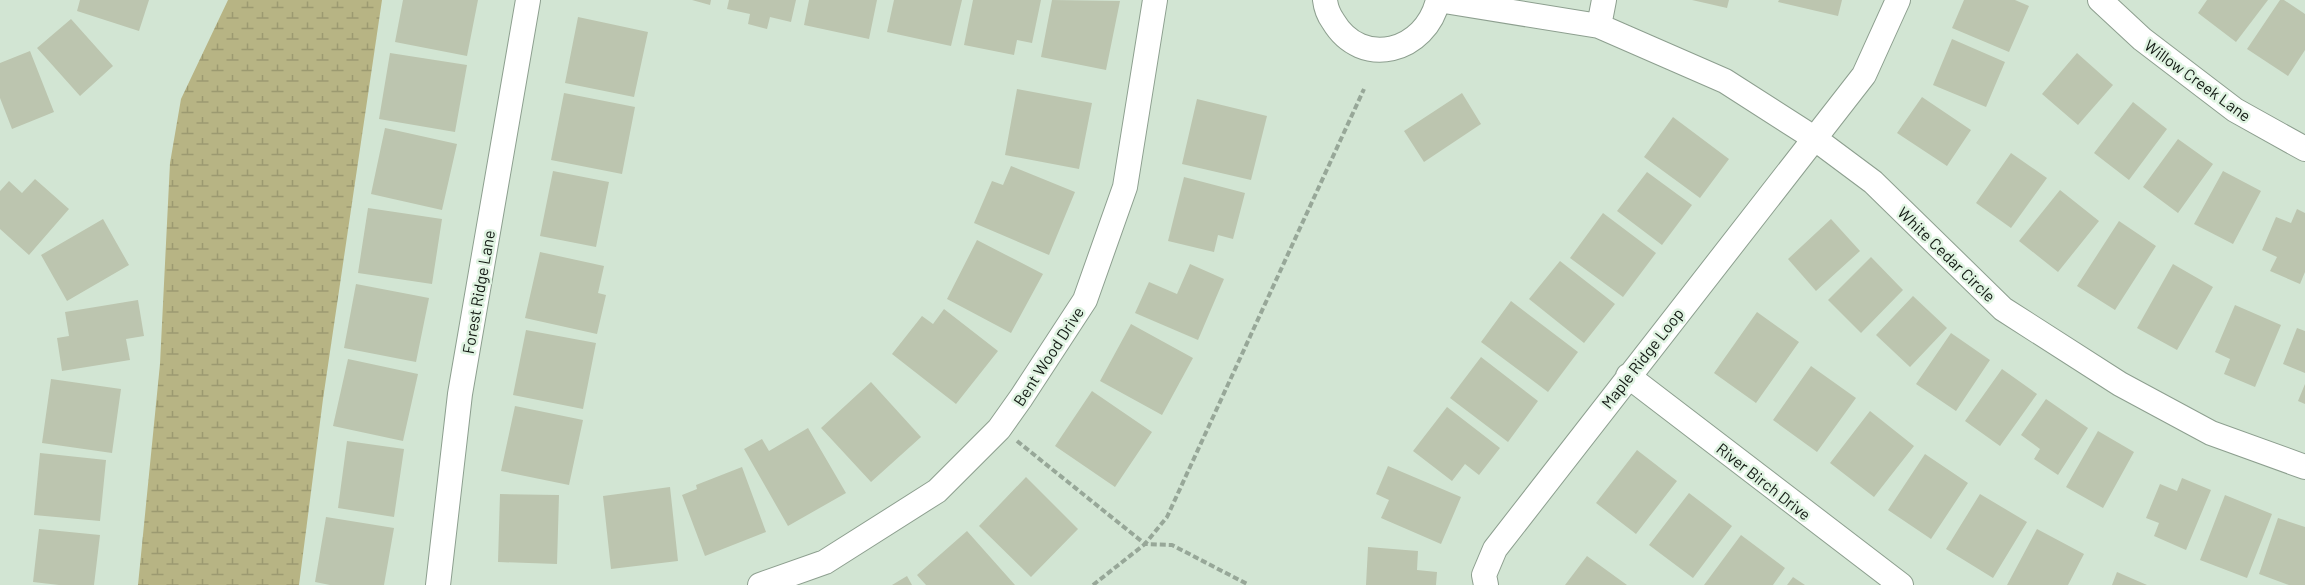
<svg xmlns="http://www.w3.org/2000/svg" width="2305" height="585" font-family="Barlow,sans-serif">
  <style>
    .wetland { fill: url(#wetland-marsh) }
    .building { fill: #bcc5af }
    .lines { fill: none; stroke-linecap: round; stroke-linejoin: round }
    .minor-casing { stroke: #8d9f8f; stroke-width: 26 }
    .path { stroke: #97a798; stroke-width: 4; stroke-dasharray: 6 3; stroke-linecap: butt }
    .minor { stroke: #fff; stroke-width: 24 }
    .labels { text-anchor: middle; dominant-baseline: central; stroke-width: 5; stroke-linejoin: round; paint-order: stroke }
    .street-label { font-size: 16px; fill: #121913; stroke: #dff3e1 }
  </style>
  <defs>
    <pattern id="wetland-marsh" width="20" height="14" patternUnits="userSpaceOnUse" patternTransform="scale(1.5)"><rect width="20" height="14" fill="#b7b484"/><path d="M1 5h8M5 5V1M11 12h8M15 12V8" fill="none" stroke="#9c9a71"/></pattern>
  </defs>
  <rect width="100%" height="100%" fill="#d2e5d3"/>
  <!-- wetland -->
  <path class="wetland" d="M228,0h154l-59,399 -24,186h-161l22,-221 10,-201 11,-64z"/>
  <!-- building -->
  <path class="building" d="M80,0h69l-10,31 -62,-20z
    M403,0h75l-11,56 -72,-14z
    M692,0h19l-1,5z
    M729,0h67l-5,22 -21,-5 -3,12 -19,-5 2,-10 -23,-5z
    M809,0h68l-8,39 -65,-14z
    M894,0h68l-11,46 -64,-14z
    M973,0h68l-9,43 -15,-3 -3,15 -50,-10z
    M1052,0l68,1 -14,69 -65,-13z
    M1692,0h37l-2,8z
    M1779,0h63l-4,16 -60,-14z
    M1964,0h51l14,6 -20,46 -57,-24z
    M2207,0h61l-32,42 -38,-29z
    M2280,0h4l21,14v36l-17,26 -41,-27z
    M578,17l70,15 -14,65 -69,-14z
    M71,19l42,47 -33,30 -43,-48z
    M1952,39l53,23 -19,45 -53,-22z
    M30,51l24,61 -42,17 -12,-31v-35z
    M390,53l77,12 -12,67 -76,-13z
    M2077,53l36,32 -35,40 -36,-31z
    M1017,89l75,14 -13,66 -74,-14z
    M564,93l71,14 -13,67 -71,-14z
    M1462,93l19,31 -57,38 -20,-31z
    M1922,97l49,33 -24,36 -50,-33z
    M1197,99l70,17 -16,64 -69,-16z
    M2133,102l34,27 -38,51 -35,-27z
    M1673,117l56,42 -29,39 -56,-41z
    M385,128l72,16 -15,66 -71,-16z
    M2178,139l35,25 -35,49 -35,-26z
    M2011,153l36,25 -36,50 -35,-25z
    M1011,166l64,26 -26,63 -75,-32 18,-42 11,4z
    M553,171l56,11 -13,65 -56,-11z
    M2223,171l38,20 -28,53 -39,-20z
    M1647,172l45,33 -30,40 -45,-34z
    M1184,177l61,16 -12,46 -15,-4 -4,17 -46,-11z
    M35,179l34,30 -40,46 -29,-26v-38l9,-10 13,12z
    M2060,190l39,31 -41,51 -39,-31z
    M368,208l74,11 -10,65 -74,-11z
    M2297,209l8,4v59l-5,12 -30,-13 7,-14 -15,-7 14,-33 15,6z
    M1603,213l53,40 -33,44 -53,-39z
    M103,219l26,46 -62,36 -26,-46z
    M1831,219l29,32 -44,40 -28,-32z
    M2119,221l37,25 -41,64 -38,-24z
    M977,240l66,34 -32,59 -64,-34z
    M540,252l64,14 -6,27 8,2 -9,39 -72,-16z
    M1871,257l32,33 -42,43 -33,-33z
    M1560,261l55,43 -31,39 -55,-44z
    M1190,264l34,15 -26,61 -63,-27 14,-31 28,12z
    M2173,264l40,23 -36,63 -40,-22z
    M356,284l73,14 -13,64 -72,-14z
    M1913,296l34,32 -37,39 -34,-32z
    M138,300l6,36 -18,3 4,21 -68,11 -5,-33 12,-2 -4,-24z
    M1511,301l67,51 -30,40 -67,-50z
    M2235,305l46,20 -26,62 -31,-13 6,-15 -15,-7z
    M944,309l54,42 -42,53 -64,-50 30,-38 11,8z
    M1757,312l42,30 -43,61 -42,-30z
    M1131,324l62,34 -31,57 -62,-34z
    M2297,328l8,3v42l-22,-9z
    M526,330l70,13 -13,66 -70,-14z
    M1951,333l39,27 -34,51 -40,-27z
    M1481,357l57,44 -30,41 -58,-44z
    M348,359l70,15 -15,67 -70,-15z
    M1811,366l45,32 -39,54 -44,-32z
    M2002,369l35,25 -37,52 -35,-25z
    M51,379l70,10 -9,64 -70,-10z
    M871,382l50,55 -50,45 -50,-54z
    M2305,384v20l-7,-3z
    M1092,391l60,41 -37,55 -60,-41z
    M2046,399l42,29 -30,47 -24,-16 6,-10 -19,-14z
    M515,406l68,14 -14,65 -68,-14z
    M1447,407l53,41 -21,27 -14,-11 -13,17 -39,-30z
    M1870,411l44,35 -40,51 -44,-34z
    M808,428l38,65 -58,33 -44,-77 18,-10 7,12z
    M2098,431l36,21 -31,56 -37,-21z
    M347,441l57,8 -10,68 -56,-9z
    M1637,450l40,31 -41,53 -40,-31z
    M40,453l66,7 -6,61 -66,-6z
    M1925,454l43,29 -37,56 -43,-29z
    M1388,466l73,31 -20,47 -60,-26 8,-18 -13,-6z
    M742,467l24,65 -61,24 -23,-61 15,-6 -1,-4z
    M1026,477l52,52 -47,48 -52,-51z
    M2182,478l29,12 -25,60 -32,-14 5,-13 -13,-5 14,-34 17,7z
    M670,487l8,74 -67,8 -8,-73z
    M1689,493l43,33 -39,52 -44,-33z
    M500,494l59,1 -2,69 -59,-2z
    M1980,494l47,28 -34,56 -47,-29z
    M2225,495l47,19 -25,64 -47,-18z
    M326,517l68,11 -10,57h-54l-15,-3z
    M2278,518l27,9v58h-16l-30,-11z
    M39,529l61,6 -6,50h-35l-26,-3z
    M2037,529l47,25 -16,31h-61z
    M967,531l48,54h-89l-9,-10z
    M1741,535l44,33 -12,17h-69z
    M1368,547l50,4 -1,19 20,2 -1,13h-70z
    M1587,556l40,29h-62z
    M2117,572l30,13h-35z
    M907,576l5,9h-20z
    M1793,577l12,8h-18z"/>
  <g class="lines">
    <!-- minor casing -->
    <g class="minor-casing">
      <path id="minor" d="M1325,0c1,9 3,14 8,21 29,49 93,31 105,-21l161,26 126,55 89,57 59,44 130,127 117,75 91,49 94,34
        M2100,0l42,39 93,71 70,39
        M1599,26l5,-26
        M1628,376l273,209
        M438,585l22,-191 68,-394
        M760,585l65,-23 112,-71 62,-62 22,-31 64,-98 40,-113 30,-187
        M1486,585l-2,-10 11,-26 369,-474 34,-75"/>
    </g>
    <!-- path -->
    <path class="path" d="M1017,441l128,103 22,-27 197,-428
      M1093,585l52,-41 27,1 77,40"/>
    <!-- minor -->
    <use href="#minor" class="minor"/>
  </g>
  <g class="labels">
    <!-- street labels -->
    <g class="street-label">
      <text transform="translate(2198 80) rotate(36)">Willow Creek Lane</text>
      <text transform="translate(1947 254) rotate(44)">White Cedar Circle</text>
      <text transform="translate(478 292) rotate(-80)">Forest Ridge Lane</text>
      <text transform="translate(1048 356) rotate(-57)">Bent Wood Drive</text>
      <text transform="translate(1642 358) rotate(-52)">Maple Ridge Loop</text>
      <text transform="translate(1764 481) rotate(38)">River Birch Drive</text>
    </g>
  </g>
</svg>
